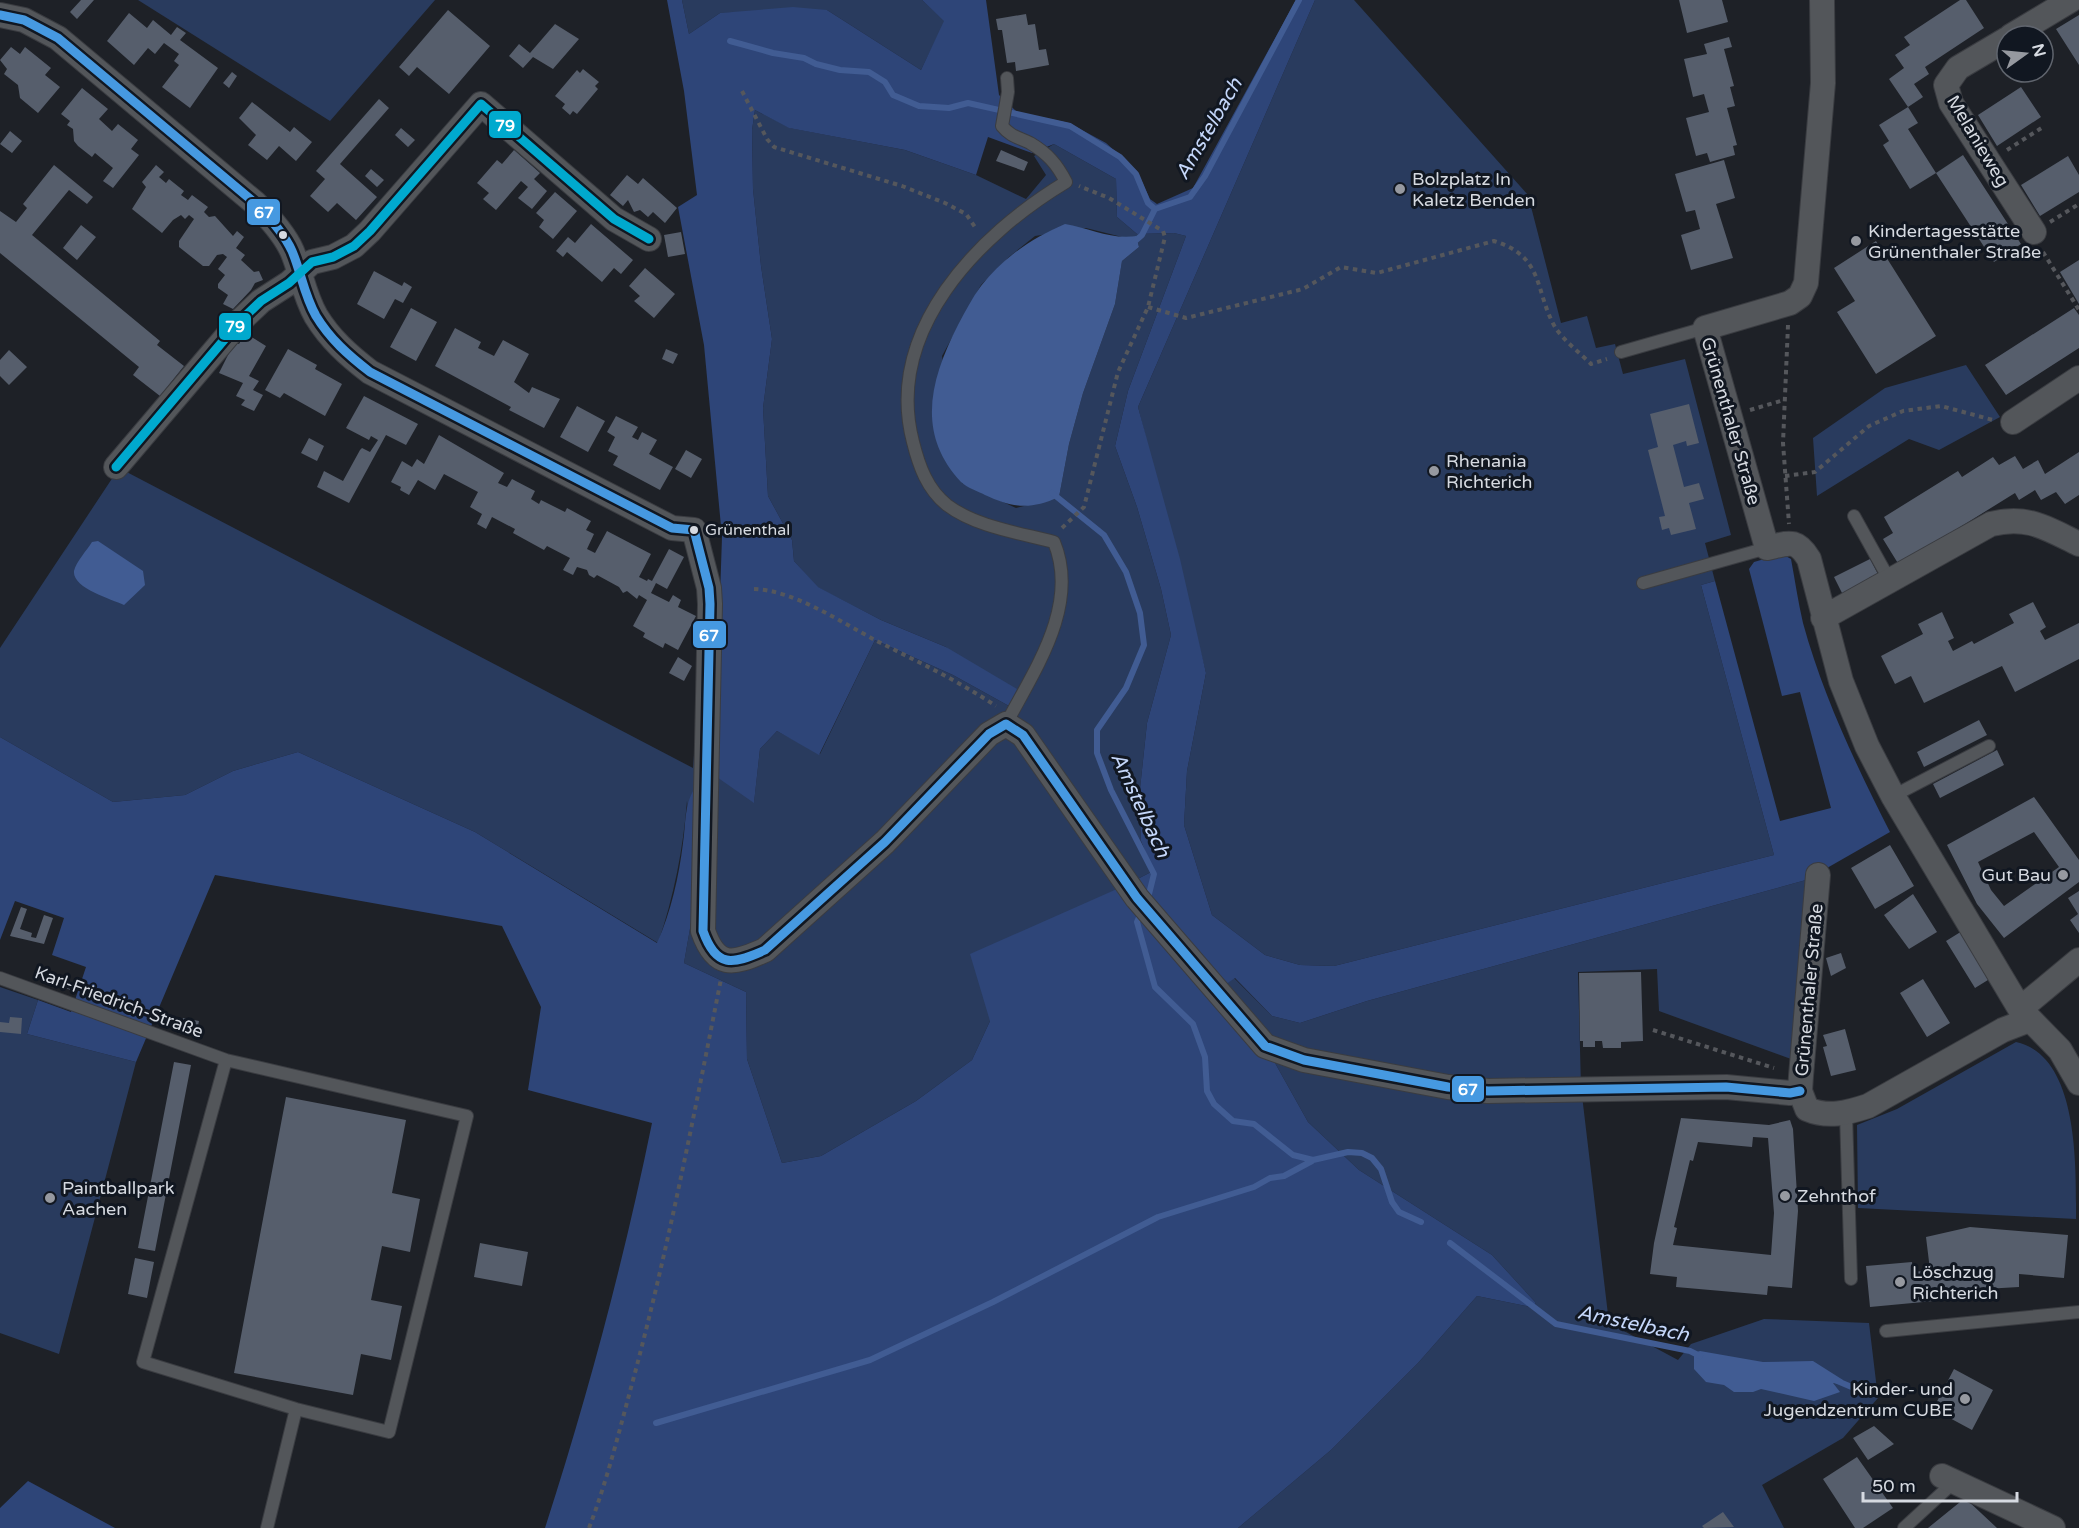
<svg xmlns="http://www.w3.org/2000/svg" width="2079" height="1528" font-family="'Varela Round',sans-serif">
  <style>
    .green { fill: #293b5e; fill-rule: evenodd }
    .forest { fill: #2e4578 }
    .water { fill: #415c93 }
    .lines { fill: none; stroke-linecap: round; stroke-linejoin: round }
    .stream { stroke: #415c93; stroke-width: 6 }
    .building { fill: #565e6c; fill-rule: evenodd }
    .service-casing { stroke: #3a3c41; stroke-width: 14 }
    .minor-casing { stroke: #3a3c41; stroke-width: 26 }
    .path { stroke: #55575c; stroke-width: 4; stroke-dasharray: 4.5 4.5; stroke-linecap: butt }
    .service { stroke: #53565a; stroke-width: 12 }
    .minor { stroke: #53565a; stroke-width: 24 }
    .bus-1-casing { stroke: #111721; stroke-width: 14 }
    .bus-2-casing { stroke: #111721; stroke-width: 14 }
    .bus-1 { stroke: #4699e1; stroke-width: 9 }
    .bus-2 { stroke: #00a9ce; stroke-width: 9 }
    .poi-dot { fill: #9699a0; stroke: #111721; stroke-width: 2 }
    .bus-dot { fill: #d6dae1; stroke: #111721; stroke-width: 2 }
    .labels { text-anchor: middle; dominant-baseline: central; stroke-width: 6; stroke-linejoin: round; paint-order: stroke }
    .bus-label { font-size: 16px; fill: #d6dae1; stroke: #111721; text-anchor: start }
    .street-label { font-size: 18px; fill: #d6dae1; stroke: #111721 }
    .poi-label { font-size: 18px; fill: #d6dae1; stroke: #111721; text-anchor: start }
    .water-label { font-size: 20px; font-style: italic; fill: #c5d7fa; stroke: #111721 }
    .line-badge { stroke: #111721; stroke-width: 2 }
    .badge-label { font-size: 16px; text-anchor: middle; font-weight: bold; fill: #fff }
  </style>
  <rect width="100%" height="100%" fill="#1e2127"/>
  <!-- green -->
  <path class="green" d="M138,0h297l-105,121z
    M682,0h240l23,21 -24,49 -94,-60 -107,3 -31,21z
    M1315,0h39l174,195 33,128 26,-7 9,32 19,-4 8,30 62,-15 46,176 -26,8 10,38 -14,4 73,270 -440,111 -34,-1 -35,-10 -53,-40 -28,-90 3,-54 19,-98 -68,-266z
    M755,110l35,18 115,22 71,25 50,24 20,-24 -12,-19 20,-12 62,35 1,38 20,17 37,-1 12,3 -58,155 -13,55 22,61 24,82 10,46 -24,88 -8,75 2,43 12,30 -27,14 -136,136 -18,39 -56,41 -95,55 -39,7 -35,-104 -1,-67 -62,-29 11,-63 -8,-99c-4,49 -13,95 -29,142l-183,-111 -177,-80 -65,19 -48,24 -72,7 -113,-65v-89l119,-180 574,300 6,-78 55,112 6,-53 17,-18 43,23 55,-114 78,35 56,31 -63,-59 -65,-27 -64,-33 -23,-26 -2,-21 -24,-44 -5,-88 9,-69 -11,-73 -8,-77 -1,-59zM1086,228l40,10 10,-2 3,11 -17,14 -7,43 -32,89 -14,51 -10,53 -43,11 -54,-25 -20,-127 39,-71 28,-28 26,-21z
    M1966,365l34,52 -61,33 -30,-11 -92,57 -4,-58 72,-50z
    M1806,880l-15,179 -132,-48 -2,-42 -79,3 3,115 28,236 69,37 13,-16 73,-25 105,4 9,75 -35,40 -81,47 22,43h-546l93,-78 87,-87 59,-67 54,11 5,-4 -44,-48 -133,-85 -51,-48 -43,-77 -50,-53 19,-14 38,38 28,7 67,-22z
    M0,987l38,13 -11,34 109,28 -77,292 -59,-21z
    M2016,1042c63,14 60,123 60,177l-218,-11 -1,-83 40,-16z"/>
  <!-- forest -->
  <path class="forest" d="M667,0h15l7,34 31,-21 73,-6 34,3 94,60 23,-49 -22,-21h64l13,95 18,17 52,11 37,20 31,28 13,28 7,5 36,-16 103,-188h19l-177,407 42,152 26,114 -19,98 -3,54 28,90 53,40 35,10 34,1 440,-111 -73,-270 14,-4 65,240 51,-13 -31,-116 -18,4 -33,-127 5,-7 28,-8 9,5c4,21 7,43 12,64 20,73 53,142 87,209l-84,48 -439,121 -67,22 -28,-7 -37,-38 -20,14 50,53 43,77 51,48 133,85 44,48 -5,4 -54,-11 -59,67 -87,87 -93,78h-693c43,-133 79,-268 107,-405l-124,-33 13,-83 -39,-81 -287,-51 -79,187 -109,-28 11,-34 33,12 15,-45 -34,-12 12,-37 -49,-17 -15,39v-203l113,65 72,-7 48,-24 65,-19 177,80 182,111c14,-31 22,-67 26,-100 3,-20 1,-37 11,-54l1,111 -11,63 62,29 1,67 35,104 39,-7 95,-55 56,-41 18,-39 -20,-67 156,-69 27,-14 -12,-30 -2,-43 8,-75 24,-88 -10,-46 -24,-82 -22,-61 13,-55 58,-155 -12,-3 -37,1 -20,-17 -1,-38 -62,-35 -22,9 -44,-16 -12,38 -71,-25 -116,-22 -34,-18 -3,20 1,59 8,77 11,73 -9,69 5,88 24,44 2,21 24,26 63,33 65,27 71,42 -8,17 -56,-31 -78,-35 -56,115 -42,-24 -17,18 -6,54 -40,-28 8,-238 -18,-192 -26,-138 19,-12 -13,-104z
    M28,1481l87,47h-115v-20z"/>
  <!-- water -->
  <path class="water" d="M1065,224c24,4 47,16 71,12l3,11 -17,14 -7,43 -32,89 -14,51 -10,53c-29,13 -46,11 -74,-2 -7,-4 -18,-7 -24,-13 -46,-49 -30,-104 -3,-157 7,-13 14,-27 23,-39 23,-29 51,-48 84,-62z
    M98,541l45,30 2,14 -21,20c-13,-6 -52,-17 -50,-34 2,-9 13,-21 18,-29z
    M1700,1351l63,11 50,-1 30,19 -1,4 -9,-1 7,9 -26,9 -53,-12 -8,3h-19l-10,-7 -18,-3 -12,-13v-16z"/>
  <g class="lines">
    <!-- stream -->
    <path class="stream" d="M730,41l43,12 31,5 12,6 24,6 29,2 16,10 8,13 26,11 30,2 19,-5 102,23 50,31 16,17 12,29 7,6
      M1134,242l8,-7 13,-26 35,-12 15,-21 94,-176
      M1052,493l52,42 22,37 14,41 4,32 -18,43 -29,42v23l14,37 43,84 -7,28
      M1141,913l-4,9 18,65 38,37 12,33 2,34 7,13 19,17 21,3 39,31 20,5 35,-8 14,1 10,5 9,11 11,33 7,10 22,10
      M1450,1243l106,81 134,27 10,5
      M1835,1380l26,11
      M656,1423l214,-63 123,-58 165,-85 96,-30 16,-9 14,-2 28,-15"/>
  </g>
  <!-- building -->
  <path class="building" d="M81,0h13l-17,19 -7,-7z
    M1679,0h43l6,22 -41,11z
    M1960,0h6l18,28 -59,39 4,7 -15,10 9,13 -15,10 -19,-28 15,-11 -9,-13 15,-10 -6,-8z
    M448,10l42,36 -41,48 -32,-27 -8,9 -10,-9z
    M129,13l18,15 6,-8 18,15 6,-8 9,6 -6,7 38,28 -28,40 -28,-21 17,-22 -5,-4 5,-7 -15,-11 -9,11 -7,-6 -14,17 -27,-24z
    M1026,14l2,11 7,-1 4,26 7,-1 3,16 -33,6 -1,-9 -8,1 -5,-33h-4l-2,-11z
    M2079,15v50l-23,-36z
    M555,24l24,15 -26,30 -20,-12 -10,11 -14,-12 10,-12 11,9z
    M1729,37l3,10 -8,2 10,37 -4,1 5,19 -8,2 10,37 -4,1 2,9 -25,7 -3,-9 -11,3 -10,-38 23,-6 -5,-18 -11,3 -9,-38 23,-5 -3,-10z
    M11,47l9,7 5,-7 26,21 -6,7 15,12 -22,26 -18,-15 -2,-13 -14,-11 3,-5 -7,-9z
    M583,69l16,13 -4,4 3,3 -21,25 -4,-3 -3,4 -8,-7 3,-4 -10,-8 22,-26 3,3z
    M232,72l5,4 -8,12 -6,-5z
    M2021,87l20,30 -44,29 -19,-31z
    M82,88l26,21 -9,10 13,12 6,-7 20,16 -7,9 8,6 -26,33 -10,-7 10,-13 -18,-15 -3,4 -14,-11 -4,-5 -1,-12 -6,-4 3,-4 -9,-7z
    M379,99l10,9 -49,56 37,33 -21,23 -19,-17 -9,9 -18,-16 15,-17 -9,-8z
    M252,102l38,30 4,-5 18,15 -16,19 -17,-15 -12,14 -19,-15 8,-10 -17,-17z
    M1908,107l10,16 -10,6 28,44 27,-18 58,89 -27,18 -58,-89 -26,16 -27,-44 6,-4 -10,-16z
    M401,128l14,12 -7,7 -13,-12z
    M10,131l12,10 -10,12 -12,-9z
    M514,150l26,23 -6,6 13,12 -15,18 -14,-11 10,-11 -7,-6 -25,29 -13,-11 6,-6 -12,-10 20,-23 5,4z
    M1001,150l27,12 -4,9 -28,-10z
    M2068,156l11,19v17l-39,24 -19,-31z
    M1724,160l11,38 -19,6 17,54 -42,12 -10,-35 19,-6 -5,-19 -9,2 -11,-38z
    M54,165l39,32 -6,7 -18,-14 -37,45 128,106 -3,4 27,21 -24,30 -27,-21 6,-8 -139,-114v-42l16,11 11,-14 -4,-4z
    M156,165l8,7 -5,5 7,6 3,-4 15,12 -3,4 7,5 4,-5 16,12 -4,5 5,5 6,-1 18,20 4,-5 7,6 -8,11 9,7 -4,5 13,12 5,-1 4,9 -8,3 -4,7 -18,19 -10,-5 5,-9 -10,-7v-4l7,-9 -7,-6 9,-12 -4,-3 -6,1 -8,11h-6l-24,-19v-6l15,-22 -5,-4 -4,4 -4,-4 -8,5 -11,13 -30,-24 14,-22 -4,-5z
    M371,169l13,11 -7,7 -12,-11z
    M627,175l11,9 5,-6 34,30 -12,15 -12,-11 -5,5 -8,-7 -6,2 -6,-12 -5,6 -13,-11z
    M555,192l22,19 -24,28 -14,-12 5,-7 -8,-7z
    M591,224l42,36 -12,14 -7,-6 -12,14 -35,-30 -4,5 -7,-6 12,-14 7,6z
    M81,225l15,12 -19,23 -14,-12z
    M681,232l4,22 -17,3 -4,-22z
    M1876,241l60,95 -60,38 -39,-62 18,-11 -21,-33z
    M2079,260v44l-19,-32z
    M645,268l30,26 -21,24 -20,-17 6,-5 -11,-10z
    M374,271l28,15 2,-4 8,5 -9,16 -8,-4 -11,20 -27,-15z
    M411,308l26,14 -21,39 -26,-14z
    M2074,308l5,7v33l-73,47 -21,-30z
    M455,328l26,14 -3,6 16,8 9,-16 26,14 -15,28 15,11 3,-6 28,12 -16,29 -35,-18 2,-3 -76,-41z
    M245,333l21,13 -17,30 10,5 -6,9 10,5 -9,16 -13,-6 4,-5 -9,-4 7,-13 -24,-10 10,-20 8,-10 2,1z
    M288,349l29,16 -2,4 27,15 -17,32 -41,-23 -4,5 -15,-8z
    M666,349l12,5 -5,10 -11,-5z
    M9,350l18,17 -18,18 -9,-9v-16z
    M364,396l54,28 -12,21 -20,-10 -37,68 -32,-16 7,-16 19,10 17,-31 2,-2 8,4 8,-12 -7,-4 -2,4 -23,-12z
    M1689,404l10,39 -12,3 -1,-5 -13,4 11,42 15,-4 5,16 -15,4 7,26 -25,6 -2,-7 -7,2 -3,-13 6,-1 -17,-66 10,-3 -8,-33z
    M577,406l28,15 -17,31 -28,-15z
    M616,416l22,11 -6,10 6,3 4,-8 15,8 -8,14 24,13 -13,23 -47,-25 5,-9 -10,-5 7,-14 -8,-5z
    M439,435l65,38 -6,10 9,4 5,-8 23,12 -4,8 8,5 2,-4 24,12 2,-4 24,13 -5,9 8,4 -7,15 8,4 12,-22 44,23 -12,23 8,4 1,-2 4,2 17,-32 15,8 -17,32 -11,-6 -5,10 18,9 4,-7 8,5 -3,7 18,9 -18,34 -13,-7 -2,5 -20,-11 2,-4 -12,-7 14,-26 -8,-5 -2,4 -10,-8 -4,2 -4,-6 -22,-12 -3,3 -5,-3 -2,-5 -10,-3 -4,8 -10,-5 7,-12 -23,-12 -3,4 -31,-17 2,-4 -23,-12 -6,12 -9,-5 5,-10 -12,-7 8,-15 -34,-18 -9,16 -17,-10 -9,15 -9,-5 1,-3 -10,-5 11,-21 10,6 5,-8 7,5z
    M309,438l15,8 -7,15 -16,-8z
    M686,450l16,9 -11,19 -16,-9z
    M2079,452v43l-14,9 -9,-12 -15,8 -6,-10 -16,10 -4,-7 -116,72 -16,-26 10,-6 -9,-16 74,-46 4,6 31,-20 6,8 16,-9 8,13 15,-9 7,14z
    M1870,559l9,17 -36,19 -9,-18z
    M2033,602l13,25 -6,4 5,9 34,-17v36l-64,33 -13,-26 -78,37 -13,-27 -16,8 -14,-28 42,-22 -5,-10 24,-12 12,26 -6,3 5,10 19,-10 2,3 40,-21 -5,-9z
    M678,657l14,9 -8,15 -15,-8z
    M1979,720l8,15 -63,32 -7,-15z
    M1997,750l7,15 -64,33 -7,-14z
    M2034,797l45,63v22l-75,56 -27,-34 -30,-59zM2034,832l25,35 -55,39 -13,-16 -13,-28z
    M1890,845l24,41 -39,23 -24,-41z
    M2079,891v42l-9,-13 8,-6 -10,-16z
    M1913,894l24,38 -28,17 -25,-34z
    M21,907l6,2 -7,20 12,4 -1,4 5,1 8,-23 9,3 -9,26 -34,-8z
    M1967,928l29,47 -21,13 -29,-47z
    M1841,953l5,15 -15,8 -5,-18z
    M1641,972l2,69 -22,1v6h-18l-1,-7h-7v6h-12v-6h-3l-1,-68z
    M62,979l16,5 -2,8 -16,-6z
    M1923,979l27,44 -23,14 -27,-44z
    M10,1017l12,1 -1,16 -21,-2v-10l9,1z
    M183,1018l16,3 -3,14 -17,-3z
    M1845,1029l11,41 -25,6 -8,-29 4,-1 -4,-11z
    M174,1062l17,3 -36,186 -17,-3z
    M286,1097l120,23 -14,73 28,6 -10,53 -28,-6 -11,54 31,6 -11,54 -30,-6 -8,41 -119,-22z
    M1681,1118l88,7 21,-5 3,9 5,82 -6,77 -24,-2 -1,9 -91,-8 1,-10 -27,-3 4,-31zM1753,1137l15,1 6,75 -3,42 -98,-10 4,-17 -3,-1 16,-67 3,1 5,-19 54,5z
    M1970,1227l98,8 -4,43 -45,-4v13l-86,5 1,9 -64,6 -4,-41 46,-4 1,10 17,-2 -4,-33z
    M480,1243l48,9 -6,34 -48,-9z
    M135,1258l19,4 -7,36 -19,-4z
    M1954,1369l39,21 -21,40 -39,-21z
    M1874,1426l20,18 -26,16 -15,-22z
    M1857,1457l36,51 -30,20h-8l-32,-49z
    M1965,1498l32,30h-69z
    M1723,1512l11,15 -30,1 -2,-2z"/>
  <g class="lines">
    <!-- service casing -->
    <g class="service-casing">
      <path id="service" d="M1621,352l84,-24
        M1854,516l36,65
        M1643,583l124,-35
        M1006,724c29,-55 74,-119 48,-182 -34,-9 -78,-15 -107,-37 -20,-16 -28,-39 -34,-63 -29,-111 65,-207 153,-260 -9,-18 -19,-29 -36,-39 -12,-6 -19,-6 -28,-17l6,-34 -1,-14
        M1893,796l96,-50
        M0,978l226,82 241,56 -78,316 -93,-23 -153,-47 83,-302
        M1846,1114l5,165
        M1886,1331l193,-19
        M267,1528l29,-119
        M1904,1528l50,-46"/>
    </g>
    <!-- minor casing -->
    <g class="minor-casing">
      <path id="minor" d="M1822,0l1,83 -17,200 -6,13 -10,7 -85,25 62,220c22,-5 29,-10 42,11l32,122 26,65 26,50 127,213 40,41 19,33
        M0,15l24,5 34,18 197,165c14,14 29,30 37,48 9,21 12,44 24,65 14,23 32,39 54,56l302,156 22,2 15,58 1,16 -7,327c13,37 29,34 62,19l120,-108 104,-108 17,-10 17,11 114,163 128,148 39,14 144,27 40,4 238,-4 64,6 10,-2
        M2011,36l60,-36
        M2007,39l-49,29 -12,17 5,18 83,129
        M2013,422l66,-44
        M116,467l124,-146 21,-20 28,-18 23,-21 21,-5 21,-11 16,-15 111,-127 133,115 35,20
        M1823,618l168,-94c37,-9 55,4 88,20
        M1818,875l-17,201 -1,15 7,18c21,9 40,4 61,-3l135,-76 26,-10
        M2020,1009l59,-49
        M1942,1476l111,52"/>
    </g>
    <!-- path -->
    <path class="path" d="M742,91l25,48 7,8 128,39 43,17 21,11 11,16
      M2007,150l36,-23
      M2050,222l29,-18
      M2043,252l36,58
      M1148,307l38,11 117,-29 38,-22 36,6 117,-32c51,16 40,49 61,86 8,13 25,26 36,37l16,-5
      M1788,325l-5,118 6,81
      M1750,410l34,-10
      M1785,476l30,-4 54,-46 34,-15 38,-5 52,14
      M1062,528l22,-21 34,-135 30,-65 17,-70 -2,-6 -54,-33 -30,-12
      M754,589c39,1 87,33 121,51 41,21 82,40 121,66
      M1653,1030l121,38
      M589,1528c18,-47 30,-96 43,-144 36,-134 62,-269 89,-405"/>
    <!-- service -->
    <use href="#service" class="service"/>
    <!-- minor -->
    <use href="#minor" class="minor"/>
    <!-- bus-1 casing -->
    <g class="bus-1-casing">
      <path id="bus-1" d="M0,15l24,5 34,18 197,165c14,14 29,30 37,48 9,21 12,44 24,65 14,23 32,39 54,56l302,156 22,2 15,58 1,16 -7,327c13,37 29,34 62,19l120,-108 104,-108 17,-10 17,11 114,163 128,148 39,14 144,27 40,4 238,-4 64,6 10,-2"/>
    </g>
    <!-- bus-2 casing -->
    <g class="bus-2-casing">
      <path id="bus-2" d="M116,467l124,-146 21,-20 28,-18 23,-21 21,-5 21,-11 16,-15 111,-127 133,115 35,20"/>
    </g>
    <!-- bus-1 -->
    <use href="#bus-1" class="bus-1"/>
    <!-- bus-2 -->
    <use href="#bus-2" class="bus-2"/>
  </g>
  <!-- markers -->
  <g class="poi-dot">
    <circle cx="1400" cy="189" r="6"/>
    <circle cx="1856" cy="241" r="6"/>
    <circle cx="1434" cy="471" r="6"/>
    <circle cx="2063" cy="875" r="6"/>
    <circle cx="1785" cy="1196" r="6"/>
    <circle cx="50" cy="1198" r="6"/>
    <circle cx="1900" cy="1282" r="6"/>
    <circle cx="1965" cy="1399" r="6"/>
  </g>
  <g class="bus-dot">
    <circle cx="283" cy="235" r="5"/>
    <circle cx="694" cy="530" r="5"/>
  </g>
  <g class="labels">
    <!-- bus labels -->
    <g class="bus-label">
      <text x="705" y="530">Grünenthal</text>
    </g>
    <!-- street labels -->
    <g class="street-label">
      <text transform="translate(1978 141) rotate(59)">Melanieweg</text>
      <text transform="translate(1731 421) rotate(74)">Grünenthaler Straße</text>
      <text transform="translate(1809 990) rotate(-85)">Grünenthaler Straße</text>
      <text transform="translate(119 1002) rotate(20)">Karl-Friedrich-Straße</text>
    </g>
    <!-- poi labels -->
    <g class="poi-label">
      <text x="1412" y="179">Bolzplatz In<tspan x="1412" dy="21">Kaletz Benden</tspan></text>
      <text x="1868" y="231">Kindertagesstätte<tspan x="1868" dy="21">Grünenthaler Straße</tspan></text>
      <text x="1446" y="461">Rhenania<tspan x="1446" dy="21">Richterich</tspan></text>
      <text x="2051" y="875" text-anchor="end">Gut Bau</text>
      <text x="62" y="1188">Paintballpark<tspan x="62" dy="21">Aachen</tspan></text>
      <text x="1797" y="1196">Zehnthof</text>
      <text x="1912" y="1272">Löschzug<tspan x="1912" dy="21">Richterich</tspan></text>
      <text x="1953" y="1389" text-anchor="end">Kinder- und<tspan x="1953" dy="21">Jugendzentrum CUBE</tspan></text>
    </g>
    <!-- water labels -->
    <g class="water-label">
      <text transform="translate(1209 129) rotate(-60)">Amstelbach</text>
      <text transform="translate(1140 805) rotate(65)">Amstelbach</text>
      <text transform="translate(1633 1324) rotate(12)">Amstelbach</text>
    </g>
  </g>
  <g class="line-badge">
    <rect x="488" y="110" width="34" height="29" rx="6" fill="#00a9ce"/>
    <rect x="246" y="198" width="35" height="28" rx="6" fill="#4699e1"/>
    <rect x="218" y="312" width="34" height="29" rx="6" fill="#00a9ce"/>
    <rect x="692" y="620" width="35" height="29" rx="6" fill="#4699e1"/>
    <rect x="1451" y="1075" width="34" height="28" rx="6" fill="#4699e1"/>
  </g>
  <g class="badge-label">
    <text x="505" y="131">79</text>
    <text x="264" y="218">67</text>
    <text x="235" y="332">79</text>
    <text x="709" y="641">67</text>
    <text x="1468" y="1095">67</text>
  </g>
  <!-- north arrow -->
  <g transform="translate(2025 54) rotate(75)"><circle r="28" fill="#111721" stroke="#60656e" stroke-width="1.5"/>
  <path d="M0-4.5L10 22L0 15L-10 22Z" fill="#9699a0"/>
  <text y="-9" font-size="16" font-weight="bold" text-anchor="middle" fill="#d6dae1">N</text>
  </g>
  <!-- scale -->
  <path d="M1863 1492v9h154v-9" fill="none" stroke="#d6dae1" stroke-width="3"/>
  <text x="1872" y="1492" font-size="18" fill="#d6dae1" stroke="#111721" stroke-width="4.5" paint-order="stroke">50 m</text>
</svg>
